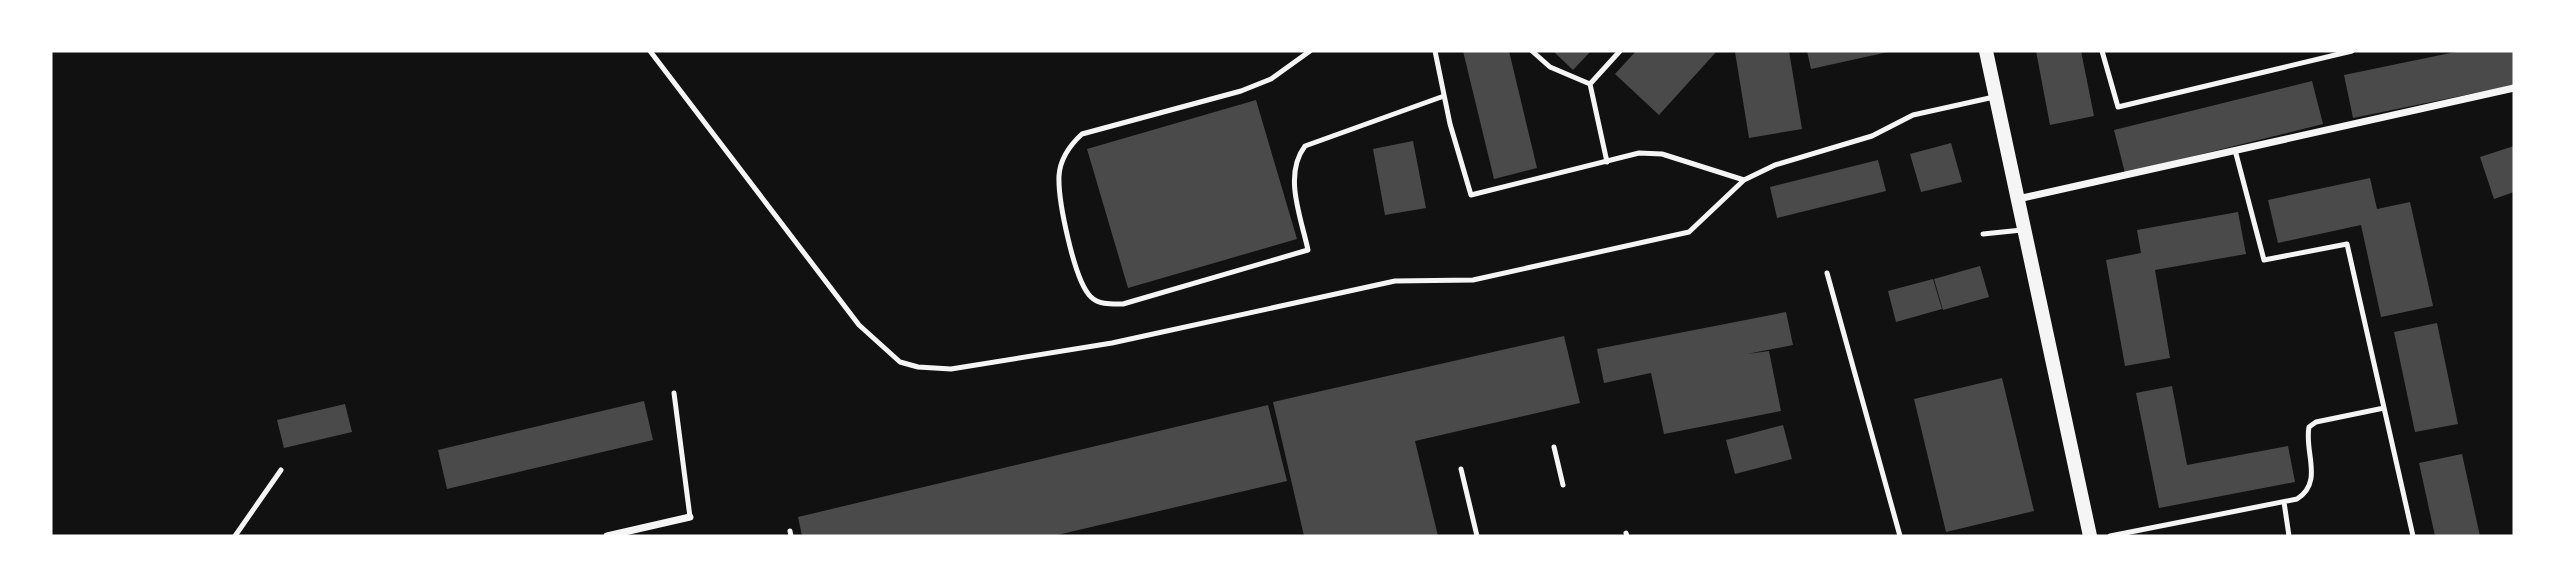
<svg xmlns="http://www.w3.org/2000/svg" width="2565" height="587" font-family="'Roboto Serif',serif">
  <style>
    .building { fill: #4a4a4a }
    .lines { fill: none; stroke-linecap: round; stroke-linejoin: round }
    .service { stroke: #f5f5f5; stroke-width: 5 }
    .minor { stroke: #f5f5f5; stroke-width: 7 }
    .secondary { stroke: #f5f5f5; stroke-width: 14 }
  </style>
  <rect width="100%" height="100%" fill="#111"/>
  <!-- building -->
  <path class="building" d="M1463,51h46l28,117 -43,11z
    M1553,51h38l-18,19z
    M1636,51h81l-58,64 -44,-41z
    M1789,51l13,78 -53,9 -14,-86z
    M1807,51h81v1l-77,17z
    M2036,51h45l13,65 -44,9z
    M2460,51h54v34l-161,33 -9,-43z
    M2312,81l11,43 -198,49 -11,-43z
    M1256,100l41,139 -169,49 -41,-139z
    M1413,141l13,67 -41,7 -12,-66z
    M1951,143l11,39 -41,10 -11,-38z
    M2514,146v46l-20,7 -14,-42z
    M1878,160l8,31 -109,27 -7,-31z
    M2370,178l7,31 33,-7 23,104 -52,11 -20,-92 -83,18 -10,-43z
    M2238,212l8,42 -91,16 15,88 -45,8 -19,-106 35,-7 -4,-23z
    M1980,266l9,31 -46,13 -9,-31z
    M1933,279l9,30 -46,13 -8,-31z
    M1786,312l7,33 -46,9 22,-3 12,60 -117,23 -13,-61 -47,10 -7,-34z
    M2437,323l21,101 -43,8 -21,-100z
    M1564,336l16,67 -165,38 23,95h-134l-31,-134z
    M2002,378l32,133 -88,21 -32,-133z
    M2172,386l15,79 101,-19 7,36 -136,26 -23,-115z
    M644,401l9,39 -206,49 -9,-39z
    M345,404l7,28 -68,16 -7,-28z
    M1268,405l19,76 -234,55h-251l-4,-19z
    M1783,425l9,34 -57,15 -9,-34z
    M2462,454l18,82h-45l-16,-73z"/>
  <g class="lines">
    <!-- service -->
    <path class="service" d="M650,51l209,274 41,37 18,5 33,2 161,-26 283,-62 78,-1 216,-48 55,-52 31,-15 97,-29 41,-21 81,-18
      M1310,51l-39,28 -30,12 -159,43c-12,11 -22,25 -23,42 -1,24 15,105 32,121 8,8 21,7 32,7l185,-54c-7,-33 -25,-75 -3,-104l139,-50
      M1435,51l15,73 21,71 168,-42 23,1 82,26
      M1532,51l18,16 40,17
      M2102,51l16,56 234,-56
      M1590,84l17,78
      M1590,84l30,-33
      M2235,150l29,110 83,-16 66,292
      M1983,234l39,-4
      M1827,273l73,263
      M674,393l16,124
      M1554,447l9,38
      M1461,469l16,67
      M2284,502l5,34
      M790,531l1,5
      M1626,533l1,3
      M235,536l46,-66
      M2110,536l187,-37c27,-17 7,-47 12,-72l7,-5 68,-14"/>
    <!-- minor -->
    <path class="minor" d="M2018,199l496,-111
      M607,536l83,-19"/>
    <!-- secondary -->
    <path class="secondary" d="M1986,51l104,485"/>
  </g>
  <!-- border -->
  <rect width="2565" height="587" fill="none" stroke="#ffffff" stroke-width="105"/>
</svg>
